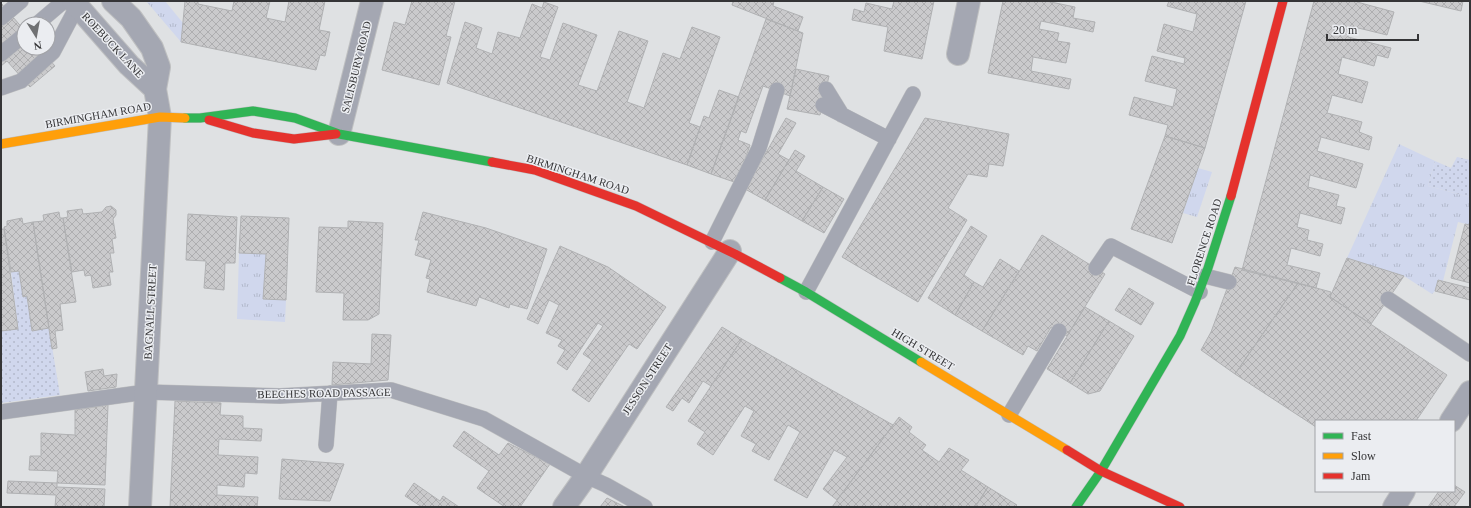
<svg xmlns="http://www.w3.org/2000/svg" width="1471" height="508" font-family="Georgia,serif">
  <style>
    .grass { fill: url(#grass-tufts) }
    .garden { fill: url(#garden-dots) }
    .building { fill: url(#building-cross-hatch); stroke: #b0b1b3 }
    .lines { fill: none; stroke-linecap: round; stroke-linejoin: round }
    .lane-casing { stroke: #bebfc0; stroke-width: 16 }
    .street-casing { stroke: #bebfc0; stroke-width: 24 }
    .fast-casing { stroke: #bebfc0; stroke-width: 10 }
    .slow-casing { stroke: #bebfc0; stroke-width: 10 }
    .jam-casing { stroke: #bebfc0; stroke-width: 10 }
    .lane { stroke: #a4a7b2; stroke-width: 15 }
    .street { stroke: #a4a7b2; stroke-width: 22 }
    .fast { stroke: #30b455; stroke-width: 9 }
    .slow { stroke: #ff9f0a; stroke-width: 9 }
    .jam { stroke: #e5322d; stroke-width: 9 }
    .labels { text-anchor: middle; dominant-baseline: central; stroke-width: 3; stroke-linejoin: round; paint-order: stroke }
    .street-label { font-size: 11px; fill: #353537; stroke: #ebedf1 }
  </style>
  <defs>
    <pattern id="grass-tufts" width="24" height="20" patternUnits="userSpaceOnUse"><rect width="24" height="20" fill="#d0d7ed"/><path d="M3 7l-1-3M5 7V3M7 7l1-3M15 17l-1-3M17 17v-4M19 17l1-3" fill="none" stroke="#b3b9cc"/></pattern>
    <pattern id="garden-dots" width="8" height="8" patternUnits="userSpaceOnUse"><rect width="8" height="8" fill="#d0d7ed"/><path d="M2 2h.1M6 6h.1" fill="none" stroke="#b3b9cc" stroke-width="1.8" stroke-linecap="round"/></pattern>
    <pattern id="building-cross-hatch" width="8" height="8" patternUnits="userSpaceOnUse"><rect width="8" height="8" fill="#cacacc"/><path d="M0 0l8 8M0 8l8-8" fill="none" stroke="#aeaeb0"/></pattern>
  </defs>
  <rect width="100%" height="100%" fill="#dfe1e3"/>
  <!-- grass -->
  <path class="grass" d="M146,1h19l18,22 -2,19z
    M1399,144l36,17 -7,25 42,11v28l-12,-3 -15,59 -5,-1 -3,11 -3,3 -28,-18 -57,-18z
    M1198,168l14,4 -15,45 -14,-4z
    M239,253l27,1 -3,45 23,1 -1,22 -48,-3z"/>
  <!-- garden -->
  <path class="garden" d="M1457,157l13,3v37l-42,-11 7,-25 16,7z
    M19,271l4,26 4,-1 5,34 17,-2 11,67 -59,8v-72l17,-3 -7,-56z"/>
  <!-- building -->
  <path class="building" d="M185,1h13v3l34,7 2,-10h36l-4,17 19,4 4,-21h36l-6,29 11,2 -5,24 -5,-1 -4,15 -135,-28z
    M412,1h43l-9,35 5,1 -12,48 -57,-15 12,-48 11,3z
    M733,1h41l-1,5 30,11 -5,14 -66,-26z
    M894,1h40l-12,58 -38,-8 4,-24 -36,-7 2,-11 10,3 2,-9 26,6z
    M1003,1h43l29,6 -2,11 22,4 -2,10 -52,-11 -2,8 20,4 -2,8 13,2 -4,20 -33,-6 -2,14 40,8 -2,10 -81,-16z
    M1169,1h77l-41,147 -40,-12 3,-11 -39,-10 5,-18 39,10 4,-18 -32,-8 7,-25 32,8 1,-6 -28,-7 7,-27 29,8 4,-18 -30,-8z
    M1314,1h43v1l37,10 -7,23 -37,-9 -2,11 43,11 -3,10 -11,-3 -3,11 -32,-9 -4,17 30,8 -6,21 -30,-8 -5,18 35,9 -3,10 13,5 -3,13 -48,-13 -4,14 46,13 -7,24 -46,-13 -2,12 31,8 -3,11 9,2 -4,16 -41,-11 -3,14 12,3 -2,10 16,4 -3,12 -29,-8 -4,17 33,8 -4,15 -74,-18z
    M1419,1h44l-2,10z
    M544,2l14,5 -18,50 10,3 13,-37 34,12 -19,50 19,6 22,-60 29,10 -21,61 17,6 19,-55 17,6 12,-32 28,10 -31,86 11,4 -13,38 -240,-82 18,-61 17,6 -6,20 16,6 6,-22 22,6 12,-34 10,4z
    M2,4l22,26v18h15l16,18 -25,21 -23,-26 -6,5v-61z
    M766,19l37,14 -13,63 -27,-10 -17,47 -5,-2 -3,9 12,5 -13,38 -26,-9z
    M796,69l33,7 -9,39 -33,-6z
    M719,90l20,7 -28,77 -24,-9 17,-49 5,2z
    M786,118l10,5 -18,31 11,6 -24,40 -20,-11z
    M925,118l84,16 -6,32 -14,-2 -2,13 -19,-3 -20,34 19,12 -49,82 -76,-45z
    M1165,136l40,12 -33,95 -41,-14z
    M795,150l10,6 -9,15 27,16 -21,34 -37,-21z
    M823,187l21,12 -20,34 -22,-12z
    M111,206l5,4v5l-3,4 3,19 -4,1 2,14h-4l3,19h-4l2,13 -18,3 -2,-13 -6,1 -1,-6 -12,2 -9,-54 5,-1 -1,-6 15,-2 1,5 19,-2 4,-5z
    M59,212l1,6h3l13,84 -16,2 3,26 -8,1 2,17 -5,1 -19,-127 11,-1 -1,-6z
    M423,212l63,16 61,21 -20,60 -17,-5 -1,4 -30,-11 -3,9 -49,-14 3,-13 -4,-1 5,-18 -16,-5 4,-15h-4z
    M188,214l49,3 -2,46h-10l-1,27 -20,-2 2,-27 -20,-1z
    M241,216l48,2 -3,82 -23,-1 3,-45 -27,-1z
    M22,218l1,6 10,-2 16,106 -17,3 -5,-35 -4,1 -4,-26 -8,1 -7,-45 3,-1v-5z
    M348,221l35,2 -4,91 -11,6h-25l1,-27 -28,-1 3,-65 29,1z
    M1465,224l5,1v58l-19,-5z
    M971,226l16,10 -23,39 10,7 -19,33 -27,-17z
    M1,229h3l14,100 -17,2z
    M1042,235l63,39 -38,62 -16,-9 -14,24 -9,-5 -5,9 -41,-24z
    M560,246l48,21 58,40 -29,42 -8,-5 -40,58 -17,-12 20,-30 -9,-6 20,-28 -5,-3 -31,47 -10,-7 8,-13 -7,-4 4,-6 -16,-7 13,-28 -10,-5 -11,24 -11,-5z
    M1347,258l57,18 -33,48 -41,-27z
    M1000,259l19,12 -37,60 -27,-16 19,-33 9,5z
    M1235,267l63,16 -63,91 -34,-24 10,-18z
    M1438,280l32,8v12l-35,-9z
    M1298,283l33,9 -1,5 117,78 -31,46h-100v6l-81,-53z
    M1129,288l25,15 -13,22 -26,-15z
    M1085,307l24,14 -39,62 -23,-14z
    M1109,321l25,15 -34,55 -12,3 -18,-11z
    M722,327l20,12 -31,47 -8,-5 -14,22 -7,-5 -9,13 -7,-4z
    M372,334l19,1 -3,45 -56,5 1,-23 38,2z
    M742,339l151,86 -56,75 -14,-11 24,-32 -13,-7 -27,48 -33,-18 26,-48 -12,-7 -19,35 -17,-9 4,-7 -15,-8 13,-25 -9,-5 -32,49 -16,-11 8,-12 -17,-11z
    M103,369l1,7 13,-2 -1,13 -28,4 -3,-19z
    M175,401l46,2 -1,12 23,1v12l19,1 -1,12 -42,-2 -1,16 40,2 -1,17 -12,-1 -1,14 -27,-2v10l41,2 -1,10h-87z
    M108,405l-3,80 -48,-2 1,-12 -29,-1 1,-14h11v-23l34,2v-25z
    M899,417l13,10 -3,5 17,13 -4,5 17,12 10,-14 20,12 -8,10 27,17 -13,20h-143z
    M464,431l35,24 9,-12 42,21 -30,43h-15l-28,-19 12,-17 -36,-25z
    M282,459l62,5 -14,37 -51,-2z
    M8,481l49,2v4l48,2 -1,18h-49l1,-12 -49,-2z
    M414,483l26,18 3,-5 16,11h-37l-17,-11z
    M1454,485l11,7 -11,15h-26l11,-16h15z
    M988,487l29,18 -2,2h-40z
    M607,498l18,9h-25z"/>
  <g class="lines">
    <!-- lane casing -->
    <g class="lane-casing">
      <path id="lane" d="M1,18l20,-17
        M37,24l27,-23
        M1,54l23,-19
        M1,88l20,-7 32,-29 27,-51
        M826,89l16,26
        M823,105l66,34
        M712,242l47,-94 18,-58
        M1096,268l15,-22 89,46
        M1205,276l24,6
        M806,292l107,-198
        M1388,299l82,55
        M1,412l145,-20 134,4 111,-6 93,29 102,57 20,9 39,22
        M1009,415l50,-84
        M326,445l4,-52"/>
    </g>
    <!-- street casing -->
    <g class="street-casing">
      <path id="street" d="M73,1l56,64 26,24
        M113,1l18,17 21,30 7,19 -4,22 5,28 -20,390
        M958,54l11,-53
        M339,134l33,-133
        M1451,421l19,-29
        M564,507l22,-31 144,-225
        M1394,507l10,-16"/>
    </g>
    <!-- fast casing -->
    <g class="fast-casing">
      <path id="fast" d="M185,118h15l53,-7 42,7 44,16 153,28
        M780,278l26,14 115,70
        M1076,507l25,-36 79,-135 15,-34 13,-34 23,-72"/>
    </g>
    <!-- slow casing -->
    <g class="slow-casing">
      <path id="slow" d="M1,144l159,-27 25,1
        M921,362l146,88"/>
    </g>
    <!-- jam casing -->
    <g class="jam-casing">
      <path id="jam" d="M209,120l44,13 41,6 42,-5
        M492,162l43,8 101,36 99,48 45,24
        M1231,196l52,-195
        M1067,450l34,21 79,36"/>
    </g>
    <!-- lane -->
    <use href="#lane" class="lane"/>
    <!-- street -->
    <use href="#street" class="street"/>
    <!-- fast -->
    <use href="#fast" class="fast"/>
    <!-- slow -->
    <use href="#slow" class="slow"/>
    <!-- jam -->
    <use href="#jam" class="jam"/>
  </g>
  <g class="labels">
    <!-- street labels -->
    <g class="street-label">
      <text transform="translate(113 45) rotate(47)">ROEBUCK LANE</text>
      <text transform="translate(356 67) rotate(-76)">SALISBURY ROAD</text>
      <text transform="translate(98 115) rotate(-10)">BIRMINGHAM ROAD</text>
      <text transform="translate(578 174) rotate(18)">BIRMINGHAM ROAD</text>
      <text transform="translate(1204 242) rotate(-72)">FLORENCE ROAD</text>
      <text transform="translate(150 312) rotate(-87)">BAGNALL STREET</text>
      <text transform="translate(923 349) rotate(31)">HIGH STREET</text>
      <text transform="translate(647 379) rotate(-57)">JESSON STREET</text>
      <text transform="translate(324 393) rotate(-1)">BEECHES ROAD PASSAGE</text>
    </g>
  </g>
  <!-- border -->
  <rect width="1471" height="508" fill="none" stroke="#353537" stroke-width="4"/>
  <!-- legend -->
  <rect x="1315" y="420" width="140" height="72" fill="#ebedf1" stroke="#a2a3a7"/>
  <rect x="1323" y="433" width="20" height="6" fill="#30b455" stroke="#a2a3a7"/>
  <text x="1351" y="440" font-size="12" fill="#353537">Fast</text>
  <rect x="1323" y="453" width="20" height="6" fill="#ff9f0a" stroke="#a2a3a7"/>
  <text x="1351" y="460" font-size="12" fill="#353537">Slow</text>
  <rect x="1323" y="473" width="20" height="6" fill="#e5322d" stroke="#a2a3a7"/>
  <text x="1351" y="480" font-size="12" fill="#353537">Jam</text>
  <!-- north arrow -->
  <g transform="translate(36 36) rotate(169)"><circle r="19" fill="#ebedf1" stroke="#a2a3a7"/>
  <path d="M0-3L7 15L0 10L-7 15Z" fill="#707173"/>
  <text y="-6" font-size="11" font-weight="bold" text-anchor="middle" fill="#353537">N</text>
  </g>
  <!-- scale -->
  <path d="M1327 34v6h91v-6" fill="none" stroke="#353537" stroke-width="2"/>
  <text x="1333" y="34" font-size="12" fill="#353537" stroke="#ebedf1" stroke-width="3" paint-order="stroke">20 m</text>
</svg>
